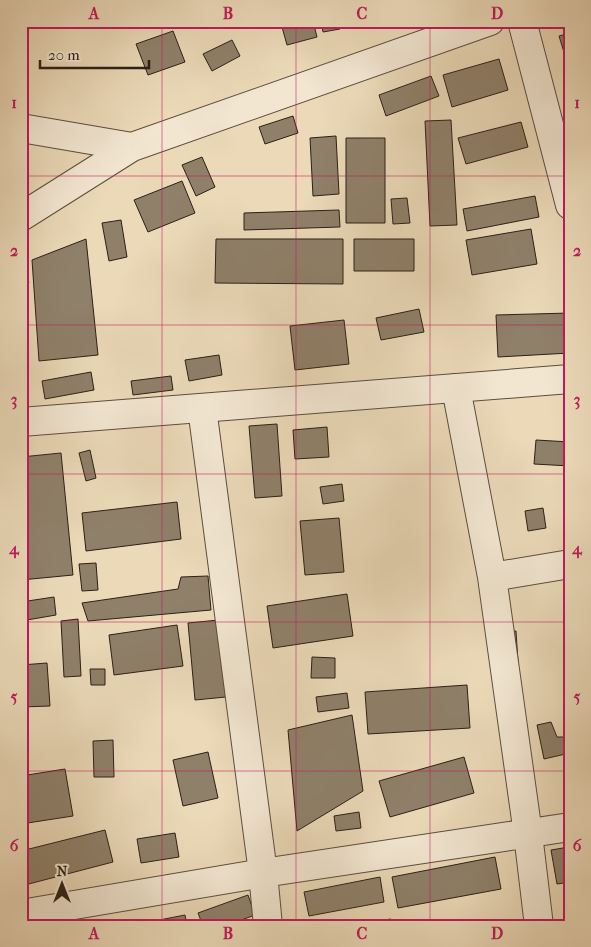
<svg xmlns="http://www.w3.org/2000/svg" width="591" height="947" font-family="'IM FELL French Canon',serif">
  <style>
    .building { fill: #8f806a; stroke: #2b2015 }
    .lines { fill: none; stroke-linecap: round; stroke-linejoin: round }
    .minor-casing { stroke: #5b4e3e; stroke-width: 30 }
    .tertiary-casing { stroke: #5b4e3e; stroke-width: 30 }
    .minor { stroke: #f2e6d1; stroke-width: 28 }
    .tertiary { stroke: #f2e6d1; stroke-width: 28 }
    .grid { fill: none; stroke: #c2185b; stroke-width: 1; stroke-opacity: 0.55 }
    .neatline { fill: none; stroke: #c2185b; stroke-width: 2 }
    .grid-label { font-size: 16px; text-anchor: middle; font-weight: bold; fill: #c2185b }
  </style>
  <rect width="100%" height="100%" fill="#ebd9b8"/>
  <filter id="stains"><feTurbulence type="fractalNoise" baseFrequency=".004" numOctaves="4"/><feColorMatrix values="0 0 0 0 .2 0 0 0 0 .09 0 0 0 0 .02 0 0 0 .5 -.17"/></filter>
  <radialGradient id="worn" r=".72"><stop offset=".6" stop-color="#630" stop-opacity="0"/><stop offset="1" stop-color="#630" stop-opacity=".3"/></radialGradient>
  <!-- building -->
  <path class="building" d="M302,21h11l4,16 -30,8 -5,-18z
    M321,21h18l1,8 -17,3z
    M173,31l12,31 -37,13 -12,-31z
    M570,33v39l-11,-36z
    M232,40l8,16 -28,15 -9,-17z
    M499,59l9,31 -56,17 -9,-32z
    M431,76l8,20 -53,20 -7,-21z
    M293,116l5,17 -33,11 -6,-17z
    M451,120l6,105 -27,1 -5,-105z
    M521,122l7,25 -62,17 -8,-26z
    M336,136l3,58 -26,2 -3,-58z
    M346,138h39v85h-39z
    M202,157l13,30 -19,9 -14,-31z
    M182,181l13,32 -47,19 -14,-32z
    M535,196l4,21 -72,14 -4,-22z
    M407,198l3,25 -17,1 -2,-25z
    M339,210l1,17 -96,3v-17z
    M121,220l6,37 -18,4 -7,-38z
    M531,229l6,35 -65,11 -6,-35z
    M86,239l12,116 -59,6 -7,-101z
    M216,239h127v45l-128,-1z
    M354,239h60v32h-60z
    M21,267l8,16 -8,5z
    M419,309l5,23 -43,8 -5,-22z
    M570,313v40l-72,4 -2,-42z
    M344,320l5,44 -54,6 -5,-44z
    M219,355l3,20 -33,6 -4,-21z
    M24,360l1,14 -4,1v-14z
    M91,372l3,18 -49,9 -3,-18z
    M171,376l2,14 -40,5 -2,-14z
    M277,424l5,72 -27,2 -6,-72z
    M327,427l2,30 -34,2 -2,-29z
    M536,440l34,2v24l-36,-2z
    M90,450l6,28 -10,3 -7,-28z
    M61,453l12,122 -52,5v-123z
    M342,484l2,17 -21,3 -3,-17z
    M567,490h3v20z
    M177,502l4,37 -95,12 -4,-38z
    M543,508l3,20 -18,3 -3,-20z
    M339,518l5,54 -39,3 -5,-54z
    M96,563l2,27 -16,1 -3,-27z
    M208,576l3,34 -123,11 -6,-18 96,-14 3,-12z
    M347,594l6,42 -80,12 -6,-42z
    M54,597l2,18 -35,6v-19z
    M78,619l3,57 -17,1 -3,-56z
    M219,620l7,77 -31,3 -7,-77z
    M177,625l6,41 -69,9 -5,-40z
    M506,631h10l2,31 -10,1z
    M312,657l23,1v20h-24z
    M47,663l3,43 -29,1v-42z
    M90,669h15v16h-14z
    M467,685l3,43 -102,6 -3,-42z
    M347,693l2,15 -31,4 -2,-15z
    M352,715l11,76 -66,40 -9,-101z
    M551,722l6,15h13v16l-26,6 -7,-34z
    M113,740l1,37h-20l-1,-36z
    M208,752l10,46 -35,8 -10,-46z
    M464,757l10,36 -84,24 -11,-36z
    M65,769l8,47 -52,8v-48z
    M359,812l2,16 -25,3 -2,-15z
    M105,830l8,32 -92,24v-35z
    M175,833l4,24 -38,6 -4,-24z
    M569,847l1,35 -13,2 -6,-34z
    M495,857l6,32 -103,19 -6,-31z
    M380,877l4,25 -75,14 -5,-24z
    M248,895l7,20 -30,11h-22l-5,-13z
    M185,915l2,11h-38v-4z
    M391,919l1,7h-23v-4z"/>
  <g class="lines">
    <!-- minor casing -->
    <g class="minor-casing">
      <path id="minor" d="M522,21l48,184
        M21,128l111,19
        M21,217l111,-70 358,-126
        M456,388l36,189 36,257 11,92
        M202,408l61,465 5,53
        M492,577l78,-13
        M21,914l242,-41 307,-46"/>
    </g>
    <!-- tertiary casing -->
    <g class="tertiary-casing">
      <path id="tertiary" d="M21,422l549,-43"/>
    </g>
    <!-- minor -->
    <use href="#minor" class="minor"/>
    <!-- tertiary -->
    <use href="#tertiary" class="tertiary"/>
  </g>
  <!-- grid -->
  <path class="grid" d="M162,21v905M296,21v905M430,21v905M21,176h549M21,325h549M21,474h549M21,622h549M21,771h549"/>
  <!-- margin -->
  <rect width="591" height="947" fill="none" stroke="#ebd9b8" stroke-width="55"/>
  <!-- north arrow -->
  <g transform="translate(62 884)" stroke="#f2e6d1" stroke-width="4" paint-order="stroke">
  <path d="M0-4L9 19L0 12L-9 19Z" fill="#2b2015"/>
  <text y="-8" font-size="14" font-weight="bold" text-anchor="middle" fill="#2b2015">N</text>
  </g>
  <!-- scale -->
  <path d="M40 60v8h109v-8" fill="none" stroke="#2b2015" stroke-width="2.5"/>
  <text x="48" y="60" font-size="15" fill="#2b2015" stroke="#f2e6d1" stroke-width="4" paint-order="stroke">20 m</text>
  <rect x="28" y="28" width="536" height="892" class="neatline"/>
  <g class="grid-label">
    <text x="94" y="19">A</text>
    <text x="228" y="19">B</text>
    <text x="362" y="19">C</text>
    <text x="497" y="19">D</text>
    <text x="14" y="108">1</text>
    <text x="577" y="108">1</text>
    <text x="14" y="256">2</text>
    <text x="577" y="256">2</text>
    <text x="14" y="405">3</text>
    <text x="577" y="405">3</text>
    <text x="14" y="554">4</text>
    <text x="577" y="554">4</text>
    <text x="14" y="702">5</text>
    <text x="577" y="702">5</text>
    <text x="14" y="851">6</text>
    <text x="577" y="851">6</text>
    <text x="94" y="939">A</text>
    <text x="228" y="939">B</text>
    <text x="362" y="939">C</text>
    <text x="497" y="939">D</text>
  </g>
  <rect width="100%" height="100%" filter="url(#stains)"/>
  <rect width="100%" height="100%" fill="url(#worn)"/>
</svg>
